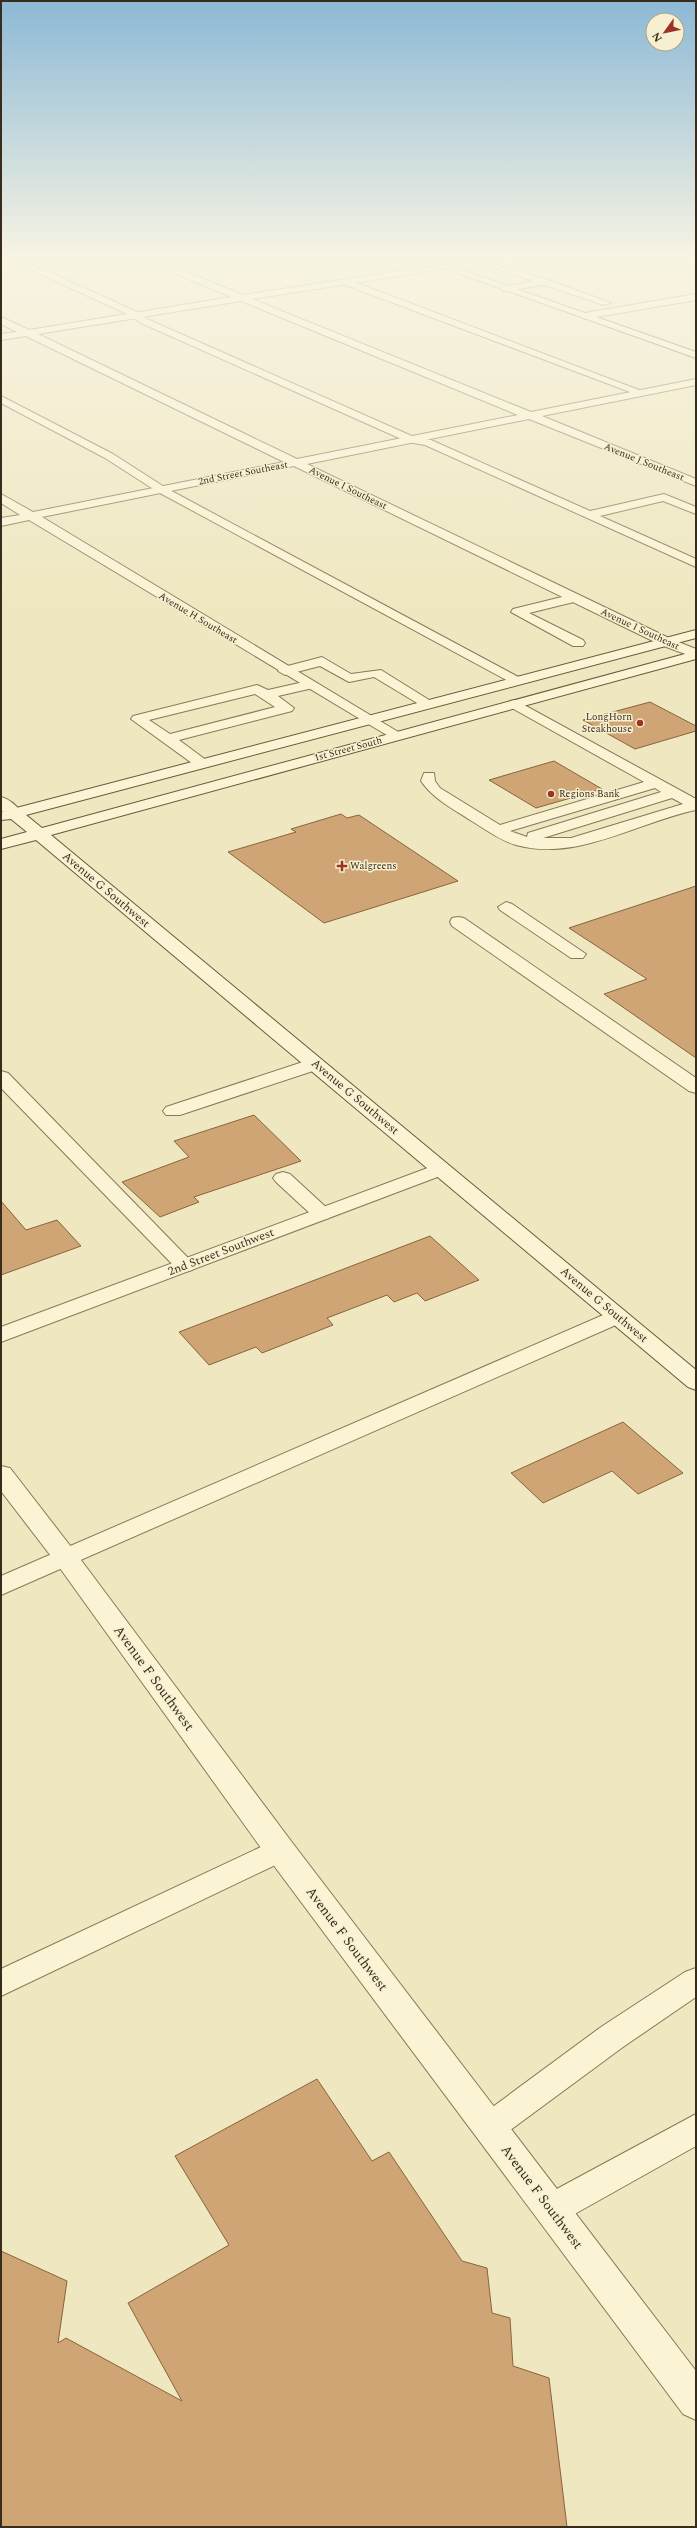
<svg xmlns="http://www.w3.org/2000/svg" width="697" height="2528" font-family="Spectral,serif">
  <style>
    .building { fill: #cfa575; stroke: #89643c }
    .lines { fill: none; stroke-linecap: round; stroke-linejoin: round }
    .lane-casing { stroke: #897857; stroke-width: 2 }
    .street-casing { stroke: #897857; stroke-width: 2 }
    .secondary-casing { stroke: #6b593b; stroke-width: 2 }
    .lane { fill: #faf3d4; fill-rule: evenodd }
    .street { fill: #faf3d4; fill-rule: evenodd }
    .secondary { fill: #faf3d4; fill-rule: evenodd }
    .poi-dot { fill: #9a3325; stroke: #f6f0d0; stroke-width: 1.5 }
    .labels { text-anchor: middle; dominant-baseline: central; stroke-width: 3; stroke-linejoin: round; paint-order: stroke }
    .far-street-label { font-size: 10px; fill: #382d1c; stroke: #f6f0d0 }
    .far-poi-label { font-size: 10px; fill: #382d1c; stroke: #f6f0d0; text-anchor: start }
    .street-label { font-size: 12px; fill: #382d1c; stroke: #f6f0d0 }
    .near-street-label { font-size: 14px; fill: #382d1c; stroke: #f6f0d0 }
  </style>
  <rect width="100%" height="100%" fill="#efe7c0"/>
  <!-- building -->
  <path class="building" d="M650,702l46,24v5l-61,18 -52,-29z
    M554,761l48,28 -66,19 -47,-28z
    M341,814l6,4 12,-3 99,66 -134,42 -96,-71 68,-20 -5,-3z
    M696,886v172l-92,-64 43,-15 -78,-51z
    M254,1115l47,46 -107,36 5,5 -39,15 -38,-35 67,-25 -15,-16z
    M1,1201l25,29 31,-10 24,26 -80,29z
    M430,1236l49,44 -54,21 -8,-8 -23,9 -7,-7 -60,23 6,7 -71,28 -6,-6 -47,18 -30,-33z
    M623,1422l60,51 -45,21 -26,-23 -69,32 -32,-30z
    M317,2079l55,82 17,-9 73,109 25,7 5,45 18,5 3,48 36,12 18,149h-566v-276l66,30 -9,62 8,-5 116,63 -54,-98 101,-58 -54,-89z"/>
  <g class="lines">
    <!-- lane casing -->
    <g class="lane-casing">
      <path id="lane" d="M10,260h12l111,50 14,9 267,118 17,3 159,71 74,-17 32,13v7l-33,-13 -63,15 96,43v8l-271,-122 -17,-3 -267,-119 -14,-9z
        M484,261l64,19 63,23 -7,2 -60,-20 -41,6v-4l31,-6 -50,-16z
        M343,280h6l298,113 -9,2 -295,-111z
        M1,396l112,58 53,34 358,192 -2,3h-10l-354,-191 -53,-34 -104,-55z
        M574,594l6,4 -2,3 -49,12 54,27 2,3 -2,3h-10l-62,-34 2,-3z
        M322,657l29,17 30,-4 53,33 -2,3h-10l-48,-29 -25,5 -29,-16 -35,9 -7,-4 2,-3z
        M308,681l5,1 2,3 -2,3 -35,8 16,12 -2,3 -113,29 27,20 2,3 -2,3h-10l-65,-47 2,-3 124,-31 11,5zM255,694l20,13 -105,27 -21,-14z
        M515,700l181,99v11c-58,12 -119,52 -180,35 -17,-5 -31,-16 -46,-25 -18,-12 -37,-21 -49,-39l3,-8h10l1,8 5,7 60,37 144,-43 -134,-75 -2,-3 2,-3zM655,788l6,4 -133,41 -1,4 -17,-6zM672,798l11,6 -112,34h-28z
        M506,902l6,2 74,50 -3,4h-12l-71,-48 -2,-3z
        M458,917l6,1 232,160v15l-7,-2 -237,-165 -2,-4 2,-4z
        M315,1058l7,2 2,4 -2,4 -142,47h-14l-3,-4 3,-4z
        M1,1071l7,2 184,189 4,4 -4,4 -7,2 -7,-2 -177,-182z
        M283,1172l7,2 39,36 3,4 -3,4 -7,2 -7,-2 -39,-36 -3,-4 3,-4z
        M617,1309l8,2 3,5 -3,5 -624,274v-19z
        M280,1838l10,4 4,8 -4,8 -289,138v-27z
        M696,1968v29l-73,50 -122,90 -11,5 -11,-5 -5,-10 5,-10 122,-90 84,-55z
        M696,2114v32l-132,74 -12,5 -12,-5 -5,-11 5,-11z"/>
    </g>
    <!-- street casing -->
    <g class="street-casing">
      <path id="street" d="M144,260h13l86,35 202,-31 1,2 -4,3 -190,30 279,113 165,-33v6l-154,31 154,63v7l-167,-67 -222,45 364,175 25,10v9l-35,-13 -367,-179 -252,51 358,216 2,3 -7,4 -366,-220 -28,6v-8l19,-3 -19,-12v-9l32,18 251,-50 -258,-126 -25,4v-6l16,-2 -16,-8v-7l28,13 202,-33zM241,301l277,114 -221,44 -259,-125z
        M696,294v6l-111,19 -5,-3 5,-3z
        M1,797c8,2 16,9 21,16l-2,3h-12l-7,-6z
        M441,1163l7,2 3,4 -3,4 -447,169v-15z
        M1,1466l9,2 65,84 216,289 405,530v49l-13,-6 -414,-555 -212,-295 -56,-73z"/>
    </g>
    <!-- secondary casing -->
    <g class="secondary-casing">
      <path id="secondary" d="M421,260h13l262,92v6z
        M696,630v8l-670,177 16,13 654,-177v8l-645,176 645,535v20l-8,-3 -652,-547 -35,9v-10l26,-7 -16,-13 -10,1v-8z"/>
    </g>
    <!-- lane -->
    <use href="#lane" class="lane"/>
    <!-- street -->
    <use href="#street" class="street"/>
    <!-- secondary -->
    <use href="#secondary" class="secondary"/>
  </g>
  <!-- sky -->
  <linearGradient id="sky" x2="0" y2="1"><stop stop-color="#8cb9d6"/><stop offset="0.42" stop-color="#f8f4e3"/><stop offset="1" stop-color="#f8f4e3" stop-opacity="0"/></linearGradient>
  <rect width="697" height="614" fill="url(#sky)"/>
  <!-- markers -->
  <g class="poi-dot">
    <circle cx="640" cy="723" r="4"/>
    <circle cx="551" cy="794" r="4"/>
    <path d="M340 860h4v4h4v4h-4v4h-4v-4h-4v-4h4z"/>
  </g>
  <g class="labels">
    <!-- far-street labels -->
    <g class="far-street-label">
      <text transform="translate(644 462) rotate(22)">Avenue J Southeast</text>
      <text transform="translate(243 473) rotate(-11)">2nd Street Southeast</text>
      <text transform="translate(348 488) rotate(26)">Avenue I Southeast</text>
      <text transform="translate(198 618) rotate(31)">Avenue H Southeast</text>
      <text transform="translate(640 629) rotate(25)">Avenue I Southeast</text>
      <text transform="translate(348 749) rotate(-15)">1st Street South</text>
    </g>
    <!-- far-poi labels -->
    <g class="far-poi-label">
      <text x="632" y="717" text-anchor="end">LongHorn<tspan x="632" dy="12">Steakhouse</tspan></text>
      <text x="559" y="794">Regions Bank</text>
      <text x="350" y="866">Walgreens</text>
    </g>
    <!-- street labels -->
    <g class="street-label">
      <text transform="translate(106 890) rotate(40)">Avenue G Southwest</text>
      <text transform="translate(355 1097) rotate(40)">Avenue G Southwest</text>
      <text transform="translate(221 1252) rotate(-21)">2nd Street Southwest</text>
      <text transform="translate(604 1305) rotate(40)">Avenue G Southwest</text>
    </g>
    <!-- near-street labels -->
    <g class="near-street-label">
      <text transform="translate(154 1678) rotate(54)">Avenue F Southwest</text>
      <text transform="translate(347 1939) rotate(53)">Avenue F Southwest</text>
      <text transform="translate(542 2197) rotate(53)">Avenue F Southwest</text>
    </g>
  </g>
  <!-- border -->
  <rect width="697" height="2528" fill="none" stroke="#382d1c" stroke-width="4"/>
  <!-- north arrow -->
  <g transform="translate(665 32) rotate(237)"><circle r="19" fill="#f6f0d0" stroke="#aaa288"/>
  <path d="M0-3L7 15L0 10L-7 15Z" fill="#9a3325"/>
  <text y="-6" font-size="11" font-weight="bold" text-anchor="middle" fill="#382d1c">N</text>
  </g>
</svg>
